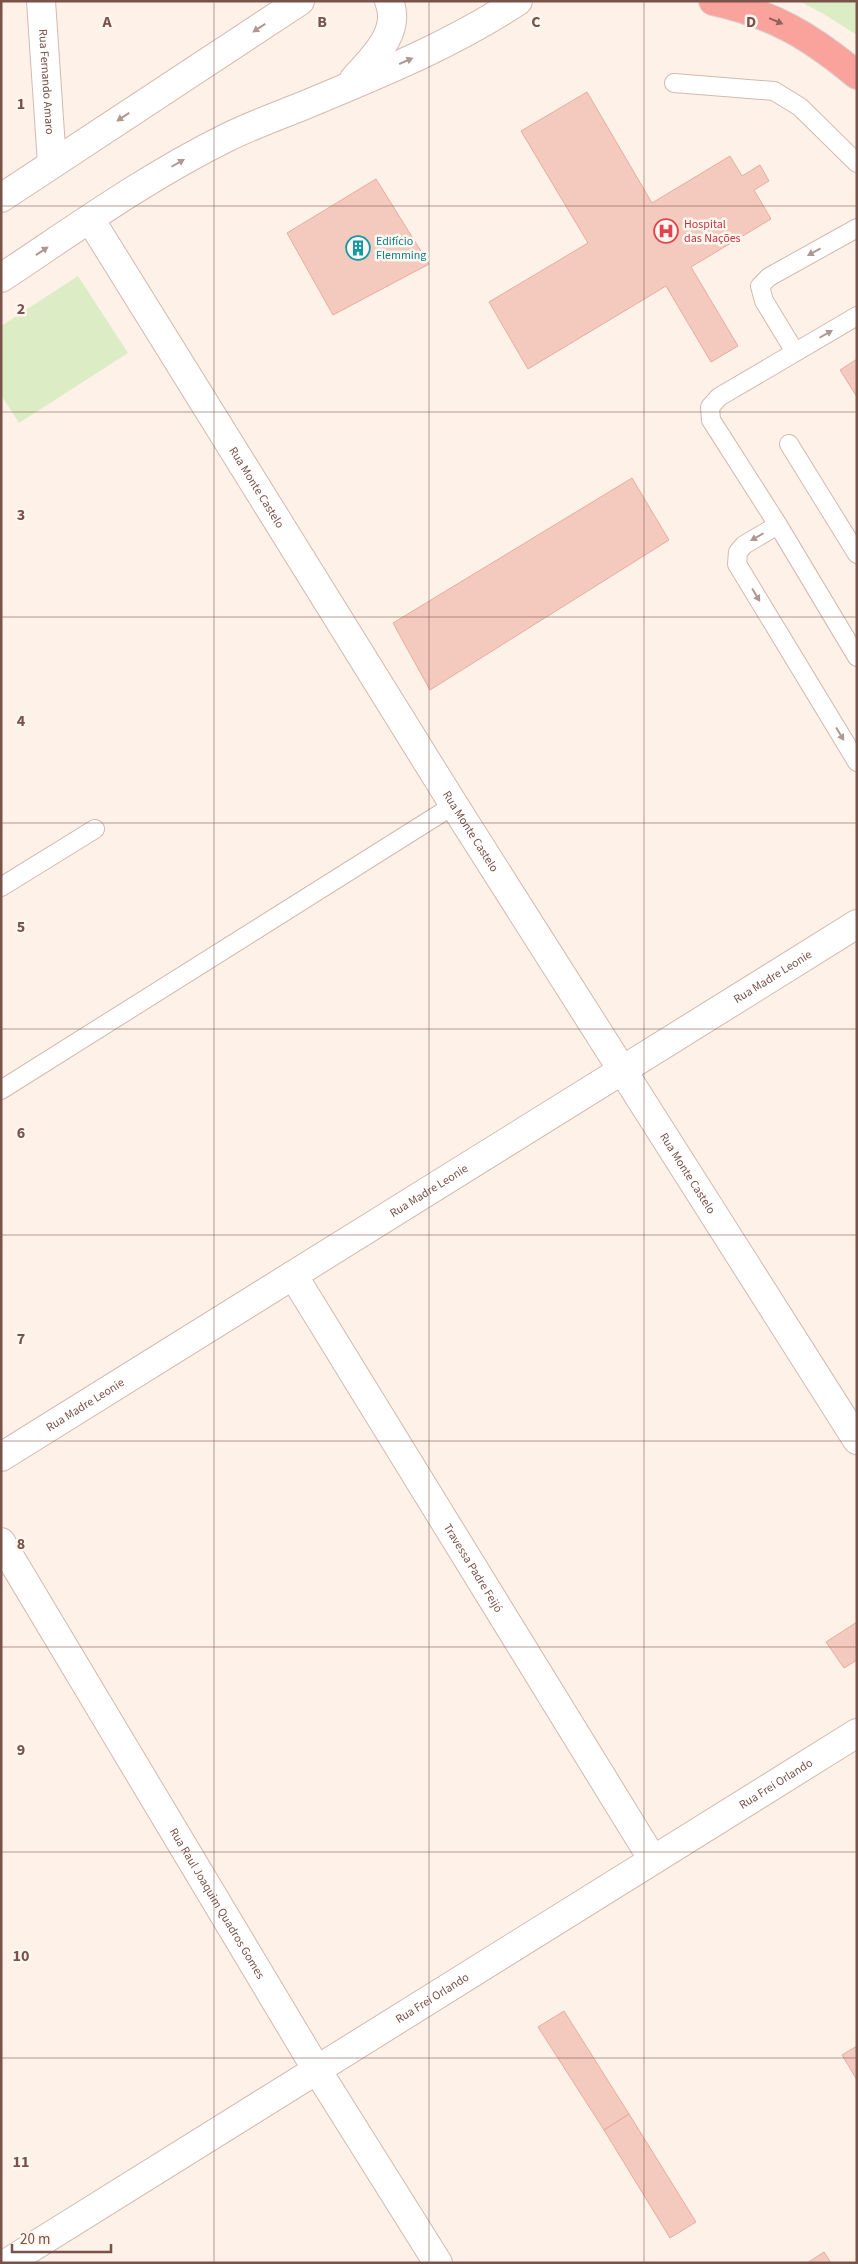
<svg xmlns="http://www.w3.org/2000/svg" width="858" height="2264" font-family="'Source Sans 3',sans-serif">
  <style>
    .green { fill: #dcecc5 }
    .building { fill: #f4c9be; stroke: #e8ac9d }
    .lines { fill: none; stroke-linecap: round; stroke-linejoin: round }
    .lane-casing { stroke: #d3b9af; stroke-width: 20 }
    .street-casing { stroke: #d3b9af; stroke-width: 30 }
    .secondary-casing { stroke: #d8b9af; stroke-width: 30 }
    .highway-casing { stroke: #d9cfcc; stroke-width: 30 }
    .lane { stroke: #fff; stroke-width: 18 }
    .street { stroke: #fff; stroke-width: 28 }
    .secondary { stroke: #fff; stroke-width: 28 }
    .highway { stroke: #faa39c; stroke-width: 28 }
    .oneway { fill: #93625a }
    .oneway2 { fill: #af9792 }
    .grid { fill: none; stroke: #79524a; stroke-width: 1; stroke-opacity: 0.55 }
    .labels { text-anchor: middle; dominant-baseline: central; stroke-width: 5; stroke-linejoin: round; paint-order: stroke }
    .street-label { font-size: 12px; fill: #79524a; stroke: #fff6ef }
    .health-label { font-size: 12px; fill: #be3a42; stroke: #fff6ef; text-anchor: start }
    .culture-label { font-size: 12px; fill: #0d838f; stroke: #fff6ef; text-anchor: start }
    .grid-label { font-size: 16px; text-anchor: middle; font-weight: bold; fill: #79524a; stroke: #fff6ef; stroke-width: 5; stroke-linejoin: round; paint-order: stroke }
  </style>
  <rect width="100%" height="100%" fill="#fdf1e8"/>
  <!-- green -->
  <path class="green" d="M799,1h55l3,6v28l-35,-22z
    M78,276l50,77 -109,70 -18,-28v-69z"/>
  <!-- building -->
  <path class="building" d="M587,92l65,111 78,-47 12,20 18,-11 9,16 -15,9 17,29 -80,48 47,79 -27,16 -45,-76 -138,83 -39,-67 99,-59 -67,-112z
    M376,179l53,85 -96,51 -46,-82z
    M857,359v38l-17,-27z
    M632,478l37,62 -239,150 -37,-67z
    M857,1622v38l-13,8 -18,-26z
    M564,2011l65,103 -25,16 -66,-103z
    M857,2046v34l-15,-25z
    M629,2114l67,108 -26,16 -66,-108z
    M824,2252l7,11h-24z"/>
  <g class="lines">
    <!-- lane casing -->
    <g class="lane-casing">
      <path id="lane" d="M674,83l100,8 26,16 57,56
        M857,316l-138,81 -9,10 1,13 67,105 79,132
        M795,352l-31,-51 -4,-15 9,-9 88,-49
        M789,444l68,110
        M778,525l-34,20 -6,7 -1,12 120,198
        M1,887l94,-58
        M1,1090l453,-285"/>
    </g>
    <!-- street casing -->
    <g class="street-casing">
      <g id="street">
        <path id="s1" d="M41,1l11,162"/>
        <path id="s2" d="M90,219l364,586 403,635"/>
        <path id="s3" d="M293,1275l360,585"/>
        <path id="s4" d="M1,1457l856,-533"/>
        <path id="s5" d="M1,1542l316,528 121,193"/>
        <path id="s6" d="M7,2263l850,-530"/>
      </g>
    </g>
    <!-- secondary casing -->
    <g class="secondary-casing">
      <path id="secondary" d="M354,79c18,-20 48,-47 35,-78
        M1,198l299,-197
        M1,278c74,-49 146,-101 225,-140 24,-12 49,-21 74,-31 74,-31 150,-61 218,-106"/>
    </g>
    <!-- highway casing -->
    <g class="highway-casing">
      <path id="highway" d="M713,1c60,13 97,35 144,74"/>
    </g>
    <!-- lane -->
    <use href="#lane" class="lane"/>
    <!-- street -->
    <use href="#street" class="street"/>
    <!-- secondary -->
    <use href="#secondary" class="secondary"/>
    <!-- highway -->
    <use href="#highway" class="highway"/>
  </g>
  <!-- one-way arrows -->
  <defs><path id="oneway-solid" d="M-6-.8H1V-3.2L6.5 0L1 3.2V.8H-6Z" transform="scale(1.25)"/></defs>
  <use class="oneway" href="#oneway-solid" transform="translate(776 21) rotate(23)"/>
  <g class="oneway2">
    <use href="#oneway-solid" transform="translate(259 28) rotate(147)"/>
    <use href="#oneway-solid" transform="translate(406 61) rotate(-24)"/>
    <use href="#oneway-solid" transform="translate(123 117) rotate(147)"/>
    <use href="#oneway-solid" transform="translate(178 163) rotate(-30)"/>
    <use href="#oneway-solid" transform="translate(42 251) rotate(-34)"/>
    <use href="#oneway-solid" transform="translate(814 252) rotate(151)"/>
    <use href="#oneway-solid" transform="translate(826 334) rotate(-30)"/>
    <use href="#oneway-solid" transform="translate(757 537) rotate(150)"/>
    <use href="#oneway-solid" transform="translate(756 595) rotate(59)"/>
    <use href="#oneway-solid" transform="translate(840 734) rotate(59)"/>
  </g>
  <!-- grid -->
  <path class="grid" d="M214,1v2262M429,1v2262M644,1v2262M1,206h856M1,412h856M1,617h856M1,823h856M1,1029h856M1,1235h856M1,1441h856M1,1647h856M1,1852h856M1,2058h856"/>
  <!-- icons -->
  <defs>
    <g id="hospital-ring" transform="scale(1.25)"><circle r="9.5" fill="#fff6ef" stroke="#e0444e" stroke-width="1.5"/><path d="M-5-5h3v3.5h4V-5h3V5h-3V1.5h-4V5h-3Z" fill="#e0444e"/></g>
    <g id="building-ring" transform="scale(1.25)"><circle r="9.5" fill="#fff6ef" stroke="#0f9aa8" stroke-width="1.5"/><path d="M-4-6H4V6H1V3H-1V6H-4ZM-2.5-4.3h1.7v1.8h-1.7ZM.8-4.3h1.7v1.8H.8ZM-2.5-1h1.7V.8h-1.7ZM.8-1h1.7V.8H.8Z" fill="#0f9aa8"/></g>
  </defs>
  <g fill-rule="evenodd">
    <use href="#hospital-ring" x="666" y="231"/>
    <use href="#building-ring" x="358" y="248"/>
  </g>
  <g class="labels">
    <!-- street labels -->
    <g class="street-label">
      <text stroke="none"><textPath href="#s1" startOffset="81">Rua Fernando Amaro</textPath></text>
      <text stroke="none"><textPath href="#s2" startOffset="316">Rua Monte Castelo</textPath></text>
      <text stroke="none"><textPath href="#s2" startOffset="721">Rua Monte Castelo</textPath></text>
      <text stroke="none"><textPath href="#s4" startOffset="909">Rua Madre Leonie</textPath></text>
      <text stroke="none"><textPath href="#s2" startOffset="1126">Rua Monte Castelo</textPath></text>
      <text stroke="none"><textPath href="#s4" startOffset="504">Rua Madre Leonie</textPath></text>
      <text stroke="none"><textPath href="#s4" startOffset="99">Rua Madre Leonie</textPath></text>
      <text stroke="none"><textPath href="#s3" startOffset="344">Travessa Padre Feijó</textPath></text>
      <text stroke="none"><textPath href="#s6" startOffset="906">Rua Frei Orlando</textPath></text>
      <text stroke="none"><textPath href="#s5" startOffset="421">Rua Raul Joaquim Quadros Gomes</textPath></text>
      <text stroke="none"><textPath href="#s6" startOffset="501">Rua Frei Orlando</textPath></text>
    </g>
    <!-- health labels -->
    <g class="health-label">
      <text x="684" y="224">Hospital<tspan x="684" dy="14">das Nações</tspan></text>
    </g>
    <!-- culture labels -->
    <g class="culture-label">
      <text x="376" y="241">Edifício<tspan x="376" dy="14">Flemming</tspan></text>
    </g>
  </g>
  <g class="grid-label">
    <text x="107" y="27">A</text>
    <text x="322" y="27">B</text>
    <text x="536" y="27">C</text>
    <text x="751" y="27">D</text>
    <text x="21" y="109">1</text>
    <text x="21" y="314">2</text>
    <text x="21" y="520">3</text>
    <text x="21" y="726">4</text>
    <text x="21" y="932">5</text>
    <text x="21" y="1138">6</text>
    <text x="21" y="1344">7</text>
    <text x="21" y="1549">8</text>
    <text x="21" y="1755">9</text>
    <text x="21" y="1961">10</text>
    <text x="21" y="2167">11</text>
  </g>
  <!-- border -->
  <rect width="858" height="2264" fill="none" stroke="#79524a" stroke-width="5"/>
  <!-- scale -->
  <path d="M12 2244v8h99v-8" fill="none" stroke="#79524a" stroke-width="2.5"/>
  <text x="20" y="2244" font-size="15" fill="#79524a" stroke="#fff6ef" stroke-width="4" paint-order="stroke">20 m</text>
</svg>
